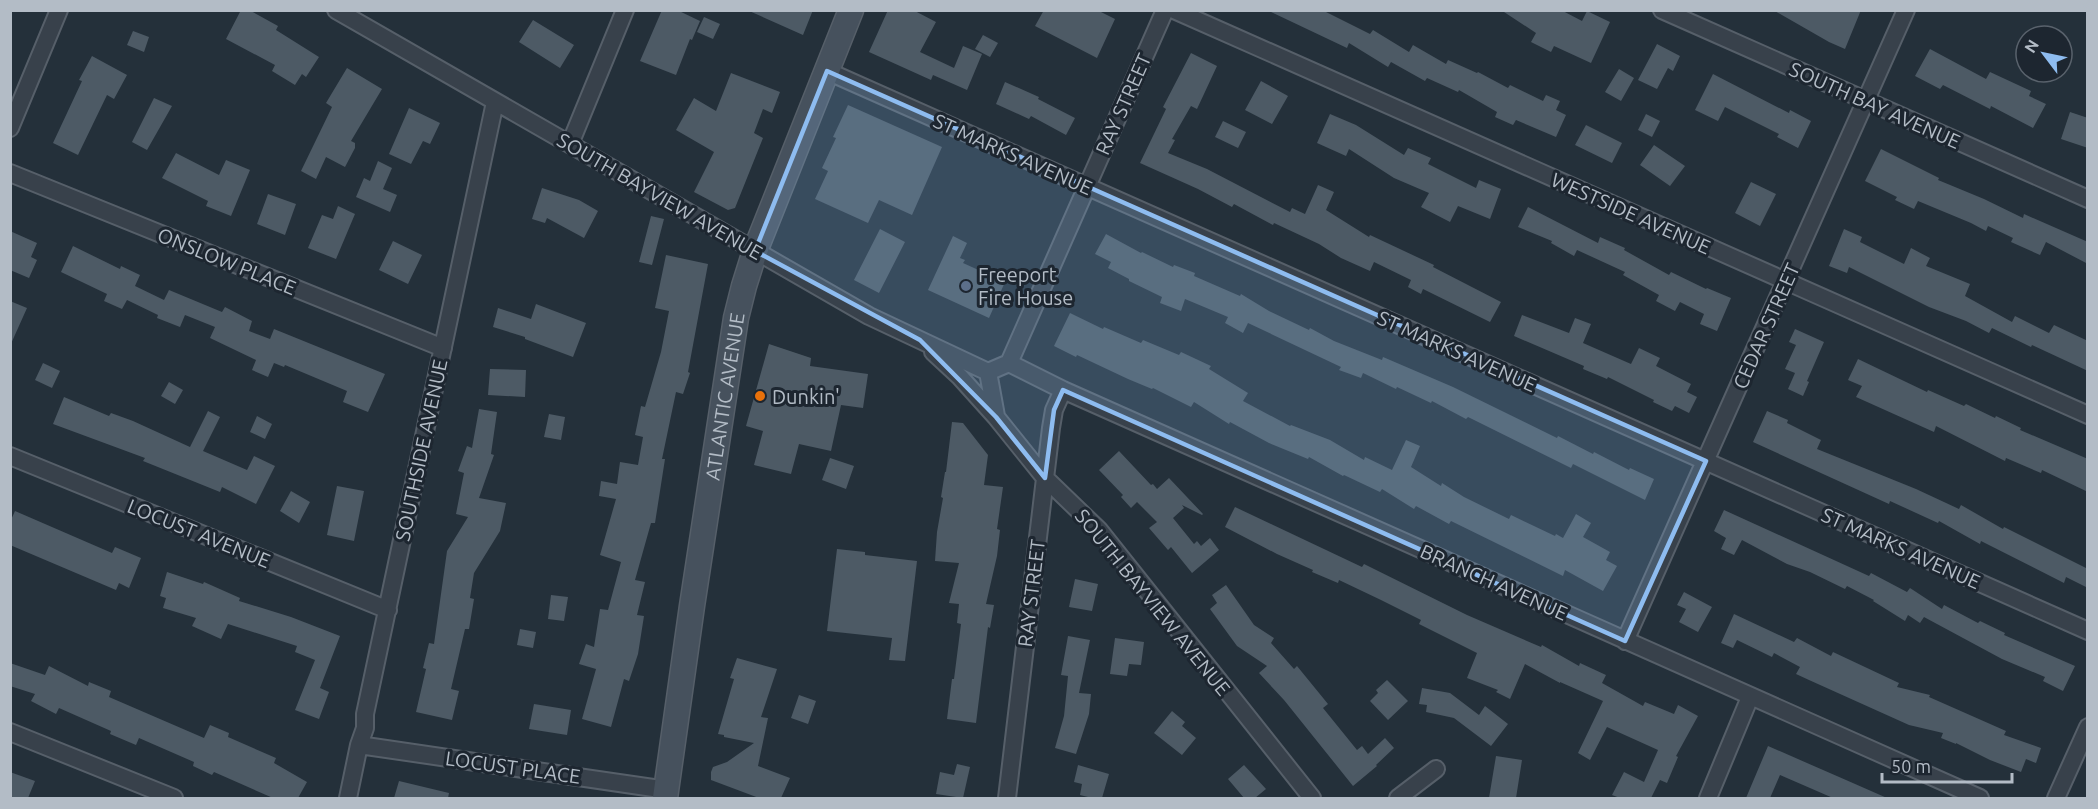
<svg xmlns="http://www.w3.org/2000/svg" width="2098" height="809" font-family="Ubuntu,sans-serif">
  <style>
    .building { fill: #4d5a65 }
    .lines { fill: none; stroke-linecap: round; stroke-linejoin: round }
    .street-casing { stroke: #565f69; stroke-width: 20 }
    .secondary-casing { stroke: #565f69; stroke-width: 27 }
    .street { stroke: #38414b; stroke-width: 16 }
    .secondary { stroke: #46515d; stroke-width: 24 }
    .marked { fill: #8ebcf0; fill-opacity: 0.2; stroke: #8ebcf0; stroke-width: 4.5; stroke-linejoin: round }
    .service-dot { fill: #5c6f8a; stroke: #1d2630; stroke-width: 2 }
    .food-dot { fill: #e8710a; stroke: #1d2630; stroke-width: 2 }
    .labels { text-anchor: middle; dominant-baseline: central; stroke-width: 6; stroke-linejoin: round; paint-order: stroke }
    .street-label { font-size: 20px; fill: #b3bcc6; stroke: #1d2630 }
    .poi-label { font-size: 20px; fill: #b3bcc6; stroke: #1d2630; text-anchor: start }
  </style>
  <rect width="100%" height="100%" fill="#24303a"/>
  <!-- building -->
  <path class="building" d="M241,10h8l29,16 -2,4 43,27 -13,20 -4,-3 -7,11 -23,-14 3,-6 -49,-26z
    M662,10h15l23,11 -8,19 -2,-1 -14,36 -36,-14z
    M747,10h66l-10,25z
    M888,10h25l23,12 -16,30 34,16 9,-22 19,8 -15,36 -34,-15 -2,5 -62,-28z
    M1044,10h53l18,9 -18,39 -62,-32z
    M1267,10h55l48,24 3,-4 36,22 4,-7 33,19 2,-4 29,13 1,-1 30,16 2,-3 33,16 3,-6 14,6 -4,9 10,5 -10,22 -40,-17 -3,5 -18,-8 2,-5 -38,-22 -1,2 -31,-14 -2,3 -34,-19 -3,5 -39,-24 -2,5z
    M1501,10h60l21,11 5,-10 23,11 -19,41 -37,-17 -3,6 -20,-10 5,-9z
    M1773,10h88l-16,39 -16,-7z
    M704,17l16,7 -7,15 -16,-7z
    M533,20l41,25 -14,23 -41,-26z
    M133,31l16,6 -5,15 -17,-7z
    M983,35l15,8 -8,14 -15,-8z
    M1657,44l23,12 -7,15 -5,-3 -11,21 -19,-9z
    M1930,49l56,30 4,-7 41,19 -2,5 17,8 -13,24 -42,-22 -1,3 -47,-24 -3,4 -25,-13z
    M1191,53l26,13 -20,43 -6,-3 -19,33 3,1 -7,13 39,16 83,43 2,-4 13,6 13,-29 16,7 -8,18 43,27 1,-2 64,30 -1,2 68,35 -11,20 -67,-33 -2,5 -13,-7 3,-7 -37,-18 -4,9 -29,-13 -22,-14 -45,-21 -1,2 -39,-21 -2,3 -34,-18 -58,-26 26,-54 -3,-2z
    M92,56l35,19 -13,24 -7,-4 -29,60 -25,-12 29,-62 -3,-1z
    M347,68l35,21 -31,52 4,2v5l-10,19 -19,-10 -10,22 -15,-8 31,-64 -6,-4z
    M1619,69l15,9 -13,23 -16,-9z
    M731,73l49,19 -8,21 -9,-4 -9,24 9,5 -28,70 -7,2 -34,-18 20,-40 -38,-22 18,-32 22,13z
    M1713,74l76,39 1,-3 21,11 -13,27 -21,-11 2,-3 -54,-27 -7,14 -23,-11z
    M1261,81l27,15 -16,28 -27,-14z
    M1005,82l34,15 -1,2 37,19 -9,17 -35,-19 -2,3 -33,-15z
    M154,98l18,8 -25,44 -15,-8z
    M848,105l94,42 -30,68 -33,-15 -11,23 -53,-24 13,-28 -6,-3 14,-30 -3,-1z
    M409,108l31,15 -10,21 -7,-3 -12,23 -22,-10z
    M2070,112l18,6v30l-27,-9z
    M1330,114l26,11 48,30 4,-7 23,10 -3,6 48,24 3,-8 22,9 -11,30 -32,-13 -8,16 -29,-15 8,-14 -35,-15 -45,-29 -3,7 -29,-13z
    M1646,114l14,7 -8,16 -14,-7z
    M1223,121l23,11 -8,16 -23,-11z
    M1586,125l36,18 -10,20 -37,-18z
    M1654,145l31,21 -15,20 -30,-21z
    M1881,149l58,29 -1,2 46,19 39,19 1,-4 64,28v22l-42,-22 -6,13 -29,-13 2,-4 -25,-12 -2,5 -15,-8 -53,-22 -4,8 -19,-9 2,-3 -32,-16z
    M176,153l43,22 7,-15 24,10 -19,46 -25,-10 2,-5 -46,-23z
    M378,161l14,7 -9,21 14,6 -7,17 -34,-15 8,-19 6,3z
    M1751,182l25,12 -16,32 -25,-13z
    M542,188l37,12 19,11 -14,27 -37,-20 -2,5 -13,-4z
    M268,194l28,10 -11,31 -28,-11z
    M338,206l17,8 -19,45 -28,-11 14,-33 11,4z
    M1528,207l70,36 2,-6 25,11 -1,2 45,25 2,-3 35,17 1,-1 24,10 -14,33 -17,-7 4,-10 -24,-12 -5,9 -19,-10 3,-6 -36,-20 2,-3 -48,-22 -3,6 -23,-13 1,-2 -34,-14z
    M651,216l13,3 -12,46 -13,-3z
    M880,229l25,13 -26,51 -25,-13z
    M1844,229l18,8 -2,5 44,22 7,-16 19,10 -4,8 44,18 -5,12 47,26 3,-6 34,17 5,-8 34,16v30l-56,-26 -1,2 -39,-19 -3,5 -23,-12 -37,-14 -80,-40 -2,6 -18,-7z
    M10,231l27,12 -6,14 6,3 -8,18 -19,-8z
    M1106,234l35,19 1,-1 31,15 1,-2 21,8 -1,3 46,20 1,-2 28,17 40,19 1,-2 24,13 48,19 1,-3 70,30 104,51 1,-2 35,18 1,-2 35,18 1,-2 24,11 -9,21 -72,-36 -2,4 -103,-51 -2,2 -34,-18 -1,2 -34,-16 -1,2 -33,-16 -2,5 -22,-8 2,-3 -93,-44 -5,10 -18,-10 3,-6 -43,-18 -4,12 -21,-8 2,-6 -33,-16v-2l-21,-11 3,-6 -16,-8z
    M953,236l14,7 -7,15 5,2 -2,3 42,19 -16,36 -61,-28z
    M393,241l29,14 -14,29 -29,-14z
    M73,246l47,23 1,-3 19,9 -5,11 29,14 5,-10 53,22 3,-5 27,14 -3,10 21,8 4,-10 111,45 -17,38 -25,-10 4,-11 -62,-26 -1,2 -10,-4 -6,14 -16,-7 4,-10 -46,-22 5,-11 -30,-12 -5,12 -23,-9 1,-3 -31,-15 -5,9 -18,-8 3,-7 -46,-22z
    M666,255l42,9 -20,108 2,1 -7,21 -7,-2 -14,67h3l-10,64h-4l-16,57 10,2 -8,33 7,1 -6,38 -9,27 -5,-2 -13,48 -29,-8 14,-50 -17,-5 7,-20 8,3 6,-38 8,1 13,-48 -21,-7 16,-56 -17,-3 2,-15 16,3 3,-22 18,3 5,-28 -8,-2 6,-29 4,1 16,-55 8,-41 -14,-3z
    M10,301l17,7 -17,38z
    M536,304l50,19 -13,34 -48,-18v-2l-32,-10 5,-19 33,11z
    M1070,313l33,16 1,-2 37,16 2,-3 36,15 2,-3 30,14 -2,3 39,24 -5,8 47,25 1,-1 39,15 34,20 1,-3 27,13 14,-30 14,6 -9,21 30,19 1,-3 22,14 45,22 2,-4 44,21 1,-2 7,4 13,-24 15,9 -8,14 27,15 -4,8 11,6 -14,25 -38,-21 -2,6 -112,-55 -2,3 -33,-18 -2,3 -32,-20 -2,3 -36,-17 -1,1 -34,-19 -1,2 -39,-16 -39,-21 -1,2 -35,-22 -3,5 -38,-19 -1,1 -24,-10 -51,-24 -1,2 -22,-11z
    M1522,315l47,18 6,-15 16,6 -8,19 48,21 8,-16 21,10 -4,8 35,18 -4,8 10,5 -8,16 -14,-7 -3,5 -19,-9 1,-2 -46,-23 -1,2 -24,-10 1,-3 -70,-30z
    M1795,329l29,13 -17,39 2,1 -6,14 -15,-7 7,-16 -10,-4 11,-24 -7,-3z
    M769,344l42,14 -1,8 58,8 -5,34 -22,-3 -10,46 -32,-7 -8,30 -37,-9 9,-34 -17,-5z
    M1858,359l69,33 1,-2 36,16 2,-2 29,14 1,-2 25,12 -1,2 68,29v33l-46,-22 -1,3 -35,-15 -1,3 -69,-35 -2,6 -78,-35 6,-11 -14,-6z
    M43,363l17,8 -8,17 -17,-8z
    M490,369l36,1 -1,27 -37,-2z
    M169,382l14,8 -8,14 -14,-8z
    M64,397l45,19 2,-3 22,8 57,26 18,-36 12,6 -17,34 44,19 7,-14 21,10 -19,38 -34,-17 -2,5 -77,-31 2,-3 -92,-34z
    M479,409l18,3 -6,42 3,1 -15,43 27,5 -6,28 -26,42 -4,25 4,1 -5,30h-4l-14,60 8,2 -7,29 -36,-8 10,-43 -3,-1 6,-25 5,1 13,-93 21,-34 -12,-3 8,-41 -6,-2 9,-25 5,2z
    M1767,411l21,9 -1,3 34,17 -4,9 99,40 43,20 2,-4 42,24 1,-2 84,42v19l-22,-11 -2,6 -83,-42 -1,3 -41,-23 -1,2 -48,-22 -1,3 -136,-62z
    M549,414l16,3 -4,23 -17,-3z
    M257,416l15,8 -7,15 -15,-7z
    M952,422l11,1 25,32 -4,30 19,2 -6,42 3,1 -3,26 -11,48 8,1 -4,23 -2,-1 -12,96 -29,-4 5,-40h2l7,-55 -4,-1 2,-19 -10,-1 10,-40 -24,-2 2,-29 6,-34 -2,-1 4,-25h1z
    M1119,451l32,34 2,-1 4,5 12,-11 34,36 -1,1 -20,-10 2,3 -11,10 21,26 3,-3 4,5 9,-8 9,12 -27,23 -21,-26 -3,3 -19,-22 8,-6 -20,-20 -6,6 -10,-11 2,-2 -24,-25z
    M830,458l24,8 -8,23 -24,-9z
    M337,486l27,5 -10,50 -27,-6z
    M291,491l19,11 -11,21 -19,-12z
    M1235,507l127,60 2,-3 103,51 74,32 1,-2 37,21 1,-3 26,12 -4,8 41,23 2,-4 29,12 4,-9 20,11 -22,40 2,1 -11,26 -7,-3 -9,18h-31l-8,-3 12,-23 20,10 14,-32 -51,-23 -17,33 -12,-7 25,-52 -43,-19v1l-35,-19 -15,35 -14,-7 2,-2 -31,-12 10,-25 -58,-29 2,-4 -40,-20 -42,-20 -1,3 -26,-11 1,-2 -36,-16 -52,-27z
    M1724,510l145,66 2,-3 36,19 3,-4 32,21 2,-4 34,18 2,-2 25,12 -1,2 71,31 -12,25 -20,-10 2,-4 -43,-18 -78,-42 -4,6 -12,-8 -3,6 -32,-20 1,-1 -27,-14 -2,3 -35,-17 -23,-8 -45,-24 -8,15 -13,-6 5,-11 -12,-7z
    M15,511l97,42 3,-6 26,11 -12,30 -10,-5 -3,7 -106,-45v-23z
    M837,549l28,3v3l52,6 -12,100 -16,-1 3,-22 -65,-7z
    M167,572l36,12 1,-2 36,16 -1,3 52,16 49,19 -20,52 9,4 -10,27 -24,-9 20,-50 -20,-8 2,-6 -69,-22 -7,15 -29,-13 4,-8 -33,-10 3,-10 -6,-2z
    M1075,579l23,5 -6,27 -23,-4z
    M1226,585l28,40 20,13 -3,5 23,26 3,-3 31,38 -5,4 34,42 5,-4 6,8 17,-16 9,10 -18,17 1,1 -24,20 -69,-86 -25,-27 8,-7 -30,-20 -27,-37 7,-6 -5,-8z
    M1684,592l28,15 -14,25 -19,-10 7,-13 -9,-4z
    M551,595l17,2 -4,24 -16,-2z
    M1734,614l60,28 3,-4 34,18 2,-4 66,31 -2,4 33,8 -1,2 77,34 -2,4 37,13 -5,15 -10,-4 -5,13 -31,-12 -34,-17v1l-15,-6 2,-5 -34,-8 -100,-45 -13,-6 4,-7 -26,-14 -2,4 -35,-17 -4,8 -12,-5z
    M520,629l16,3 -3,16 -16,-3z
    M1068,636l22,4 -11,53 12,1 -2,20 -13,40 -21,-6 9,-32 4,-40 -7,-1z
    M1115,638l29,4 -3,23 -12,-1 -2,12 -17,-2z
    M737,658l40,11 -16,48 7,1 -10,48 32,12 -9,20h-22l-48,-18v-8l2,-5 14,-5 27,-19 -30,-6v-2l-6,-1 16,-55 -4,-1z
    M10,663l35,12 4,-9 39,20 1,-4 22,9 -2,6 95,41 6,-13 19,8 -1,4 48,21 -2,5 33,19 -9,16h-25l-59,-26 -2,3 -19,-9 1,-4 -55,-24 -3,7 -26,-11 1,-3 -52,-23 -3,6 -25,-13 4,-7 -25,-8z
    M1387,680l21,21 -20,19 -18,-19 8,-8 -2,-3z
    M1422,688l28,5 29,22 6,-9 23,18 -17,22 -37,-28 -28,-6 1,-7 -8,-1z
    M799,695l17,6 -8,23 -17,-6z
    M534,704l37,6 -4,25 -38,-6z
    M1172,711l13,11 -3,4 14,12 -14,17 -28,-22z
    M1768,746l78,34 41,18h-54l-53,-23 -10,23h-24z
    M1496,756l26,4 -6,38h-27z
    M957,764l13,3 -7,31 -27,-4 4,-22 14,3z
    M1078,765l31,9 -7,24h-10l-12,-3 2,-11 -8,-2z
    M1244,765l22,24 -11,9h-11l-16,-19z
    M10,772l25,9 -7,17h-18z
    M399,781l50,12 -1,5h-54z"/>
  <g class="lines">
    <!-- street casing -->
    <g class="street-casing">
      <path id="street" d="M336,10l533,306 119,56 21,-9
        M1174,10l914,405
        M1662,10l426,189
        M827,71l1261,560
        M10,128l49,-118
        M570,144l55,-134
        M10,173l433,175
        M933,352l27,25 36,40 49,61 54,52 213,268
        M1009,363l54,27 917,408
        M1009,363l156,-353
        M988,372l8,44
        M10,456l378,154
        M1625,641l281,-631
        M10,732l164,66
        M359,745l308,45
        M348,798l11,-53 6,-17v-14l130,-612
        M1007,798l44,-370 3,-18 9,-20
        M1398,798l38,-29
        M1708,798l42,-101
        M2056,798l32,-71"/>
    </g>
    <!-- secondary casing -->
    <g class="secondary-casing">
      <g id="secondary">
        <path id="s1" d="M665,798l27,-192 44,-288 8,-32 11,-35 96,-241"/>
      </g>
    </g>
    <!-- street -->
    <use href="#street" class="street"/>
    <!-- secondary -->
    <use href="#secondary" class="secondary"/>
  </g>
  <!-- marked area -->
  <path class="marked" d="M827,71l879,390 -81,180 -562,-251 -9,20 -9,68 -49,-61 -76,-77 -165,-89z"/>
  <!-- markers -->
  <circle class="service-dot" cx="966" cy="286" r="6"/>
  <circle class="food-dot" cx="760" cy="396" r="6"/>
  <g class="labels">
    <!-- street labels -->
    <g class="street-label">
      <text transform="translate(1123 104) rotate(-66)">RAY STREET</text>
      <text transform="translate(1875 105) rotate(24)">SOUTH BAY AVENUE</text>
      <text transform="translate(1013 154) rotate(24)">ST MARKS AVENUE</text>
      <text transform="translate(660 196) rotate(30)">SOUTH BAYVIEW AVENUE</text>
      <text transform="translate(1631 213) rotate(24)">WESTSIDE AVENUE</text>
      <text transform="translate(227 261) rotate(22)">ONSLOW PLACE</text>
      <text transform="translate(1766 326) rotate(-66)">CEDAR STREET</text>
      <text transform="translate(1457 351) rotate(24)">ST MARKS AVENUE</text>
      <text stroke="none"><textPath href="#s1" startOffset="406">ATLANTIC AVENUE</textPath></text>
      <text transform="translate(421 450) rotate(-78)">SOUTHSIDE AVENUE</text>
      <text transform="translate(199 533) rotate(22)">LOCUST AVENUE</text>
      <text transform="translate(1901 548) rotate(24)">ST MARKS AVENUE</text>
      <text transform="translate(1494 582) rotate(24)">BRANCH AVENUE</text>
      <text transform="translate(1031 593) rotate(-83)">RAY STREET</text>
      <text transform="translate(1153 602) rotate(51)">SOUTH BAYVIEW AVENUE</text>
      <text transform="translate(513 767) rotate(8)">LOCUST PLACE</text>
    </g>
    <!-- poi labels -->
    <g class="poi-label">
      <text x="978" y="274">Freeport<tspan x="978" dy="23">Fire House</tspan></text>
      <text x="772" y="396">Dunkin'</text>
    </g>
  </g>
  <!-- border -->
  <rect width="2098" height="809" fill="none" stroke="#b3bcc6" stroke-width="24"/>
  <!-- north arrow -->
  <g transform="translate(2044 54) rotate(302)"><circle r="28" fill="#1d2630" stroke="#59626c" stroke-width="1.5"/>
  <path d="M0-4.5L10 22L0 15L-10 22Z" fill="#8ebcf0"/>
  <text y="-9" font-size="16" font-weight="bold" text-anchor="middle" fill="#b3bcc6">N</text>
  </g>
  <!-- scale -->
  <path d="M1882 773v9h130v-9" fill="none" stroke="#b3bcc6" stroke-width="3"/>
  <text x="1891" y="773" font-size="18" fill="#b3bcc6" stroke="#1d2630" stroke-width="4.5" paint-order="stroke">50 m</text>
</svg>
